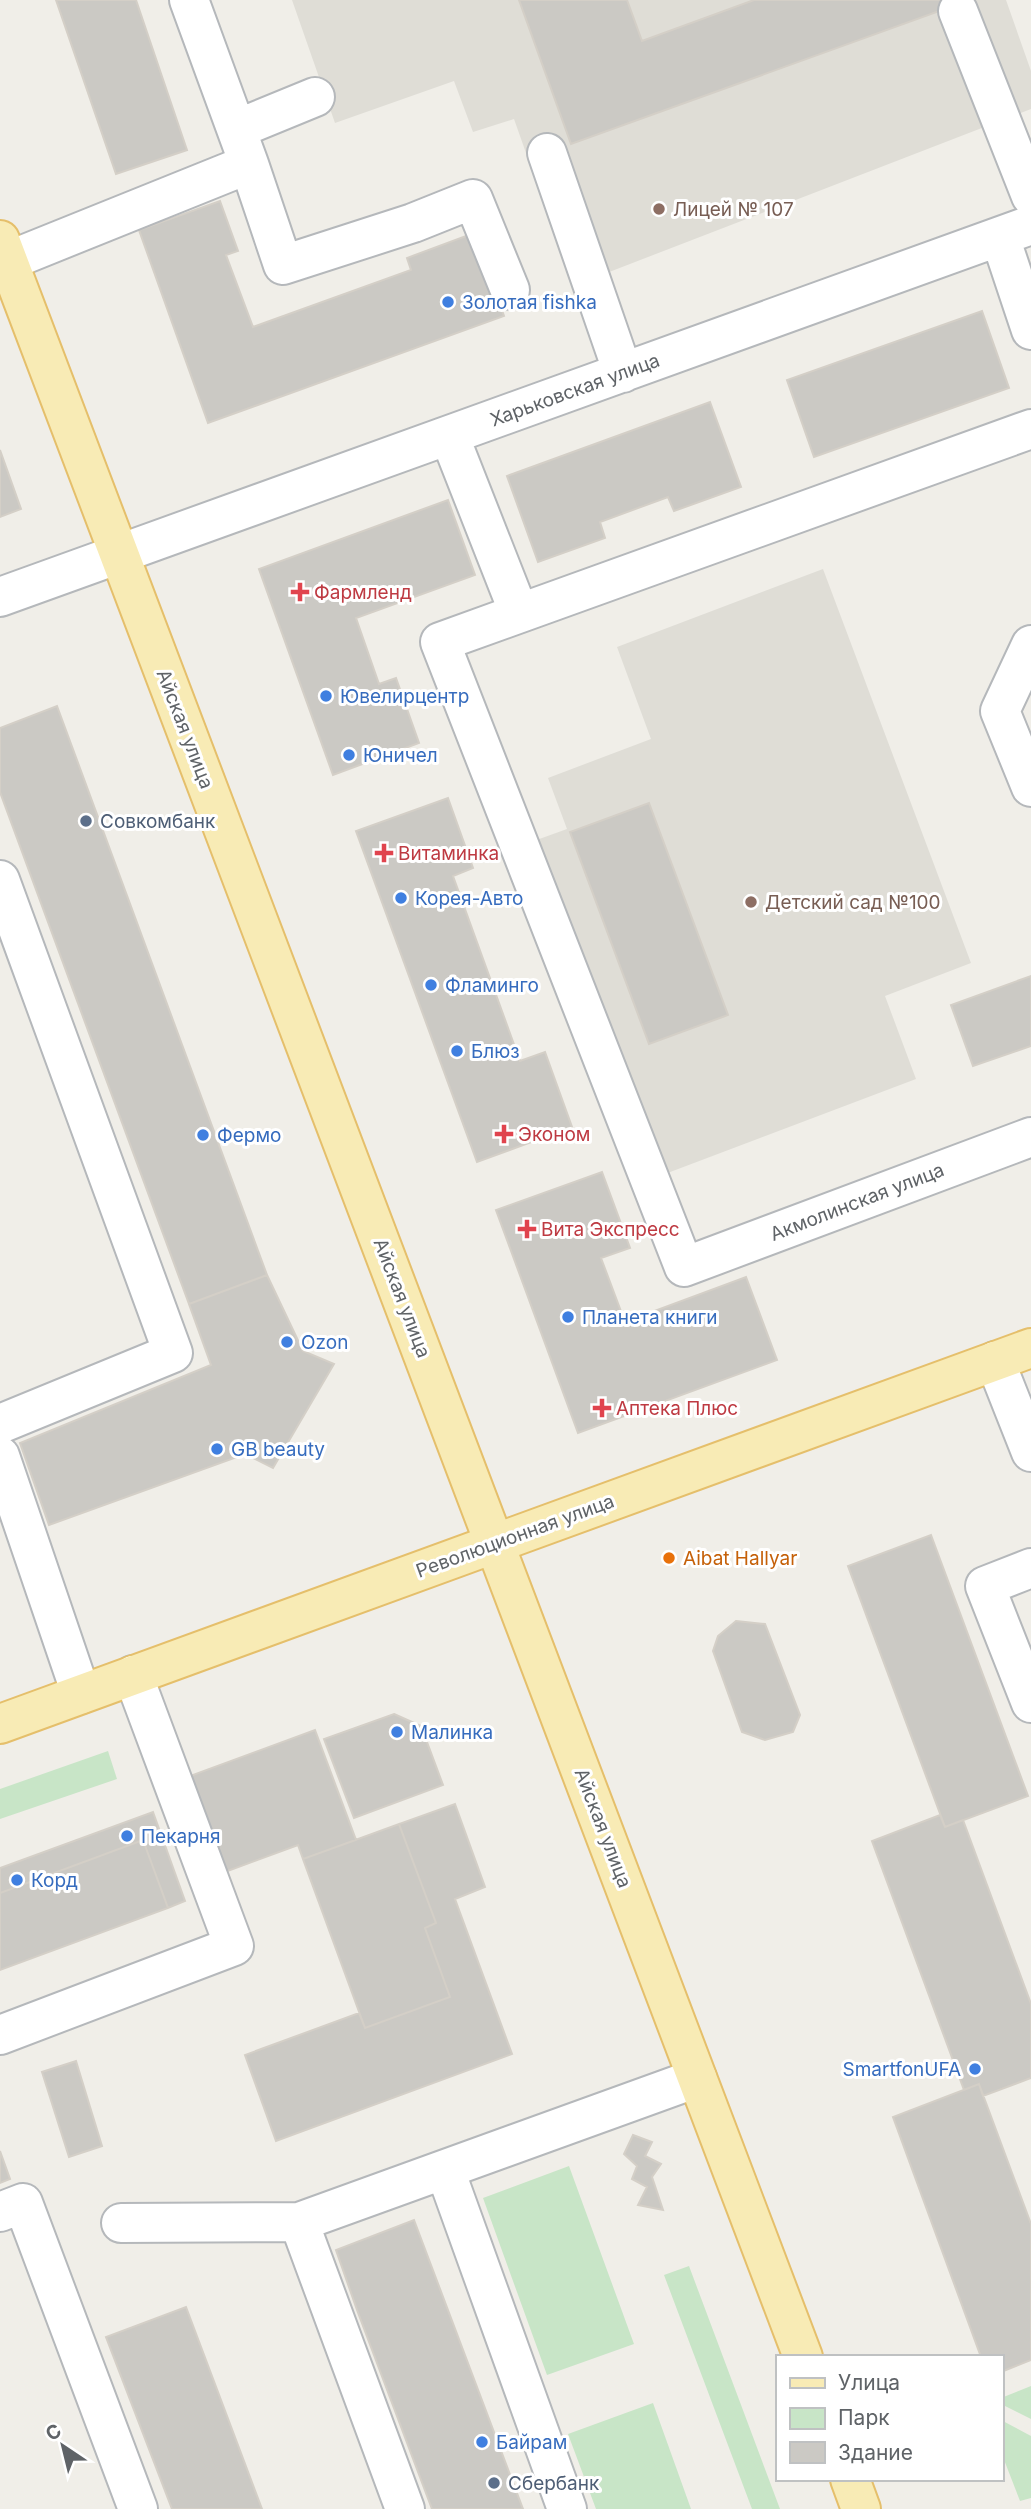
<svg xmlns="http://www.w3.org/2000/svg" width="1031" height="2509" font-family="Inter,sans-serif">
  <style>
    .education { fill: #dfddd6 }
    .green { fill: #c8e5c7 }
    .building { fill: #cbc9c4; stroke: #d4cfc7; stroke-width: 2 }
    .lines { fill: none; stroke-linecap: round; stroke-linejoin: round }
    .minor-casing { stroke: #b5b8bb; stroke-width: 42 }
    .major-casing { stroke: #e5bf6b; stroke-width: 42 }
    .minor { stroke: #fff; stroke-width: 38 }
    .major { stroke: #f8ebb5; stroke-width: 38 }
    .education-dot { fill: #8d6e63; stroke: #fff; stroke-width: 2.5 }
    .shop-dot { fill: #3f7fe0; stroke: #fff; stroke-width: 2.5 }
    .health-dot { fill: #e0444e; stroke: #fff; stroke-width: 2.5 }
    .service-dot { fill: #5c6f8a; stroke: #fff; stroke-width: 2.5 }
    .food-dot { fill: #e8710a; stroke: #fff; stroke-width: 2.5 }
    .labels { text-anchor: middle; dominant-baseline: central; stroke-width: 6; stroke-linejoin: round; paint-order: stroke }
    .education-label { font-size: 19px; fill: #785e54; stroke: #fff; text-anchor: start }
    .shop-label { font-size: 19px; fill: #366cbe; stroke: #fff; text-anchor: start }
    .street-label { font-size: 19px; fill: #5f6367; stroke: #fff }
    .health-label { font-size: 19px; fill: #be3a42; stroke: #fff; text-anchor: start }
    .service-label { font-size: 19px; fill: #4e5e75; stroke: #fff; text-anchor: start }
    .food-label { font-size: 19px; fill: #c56008; stroke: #fff; text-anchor: start }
  </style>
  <rect width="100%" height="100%" fill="#f0eee8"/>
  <!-- education -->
  <path class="education" d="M292,0h714l25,71v38l-458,177 -59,-167 -41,13 -19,-51 -119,42z
    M823,569l148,394 -86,33 31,83 -259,98 -126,-335 36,-13 -19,-51 103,-39 -34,-92z"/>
  <!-- green -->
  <path class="green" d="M108,1751l9,28 -117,40v-30z
    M569,2166l65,178 -87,31 -64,-177z
    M689,2266l91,243h-28l-88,-234z
    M1031,2386v33l-30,-15v-6z
    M653,2403l38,106h-95l-28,-75z
    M1001,2420l30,16v62l-11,3 -19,-49z"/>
  <!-- building -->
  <path class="building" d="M56,0h80l51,150 -71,24z
    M519,0h108l15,41 112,-41h187l4,9 -374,135z
    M220,201l18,50 -12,4 27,72 158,-57 -4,-12 67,-25 30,83 -296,107 -69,-193z
    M982,311l27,77 -195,69 -27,-77z
    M710,402l31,85 -67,24 -6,-14 -68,25 5,16 -67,24 -31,-86z
    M0,450l21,59 -21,8z
    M448,500l27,75 -119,43 23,66 17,-6 23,65 -86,32 -74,-206z
    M57,706l210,569 -78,29 -189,-512v-64z
    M448,798l25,70 -20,8 67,185 25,-9 27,75 -95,35 -121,-331z
    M649,803l79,212 -79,29 -79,-212z
    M1031,976v70l-58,20 -22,-61z
    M602,1172l28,76 -29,10 24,64 121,-45 31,83 -199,73 -82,-223z
    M267,1275l36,76 31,13 -61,104 -28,-14 -196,71 -29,-82 191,-78 -22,-61z
    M931,1535l97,261 -83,31 -97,-261z
    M736,1621l29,3 35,91 -7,17 -28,8 -23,-8 -29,-81 5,-15z
    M394,1714l27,12 22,59 -89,33 -30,-79z
    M315,1730l41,110 -53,19 -5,-14 -73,27 -35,-96z
    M455,1804l30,83 -30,12 57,155 -236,87 -31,-86 114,-42 6,15 85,-31 -25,-69 11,-5 -37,-99z
    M153,1812l32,89 -17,7 -25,-68 -143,53v-25z
    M940,1815l5,12 18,-7 68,184v74l-48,18 -4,-12 -15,6 -92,-249z
    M399,1824l37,99 -11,5 25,69 -85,31 -62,-169z
    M143,1840l25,68 -168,62v-77z
    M76,2061l26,85 -33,11 -27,-85z
    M979,2084l52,140v136l-30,12v-15h-20l-88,-240z
    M633,2135l19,7 -7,14 16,8 -9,13 11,33 -25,-5 9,-18 -15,-8 5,-13 -13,-12z
    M0,2151l10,28 -10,4z
    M414,2220l109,289h-91l-75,-199 -21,-60z
    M186,2307l76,202h-90l-66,-172z"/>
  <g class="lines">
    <!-- minor casing -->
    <g class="minor-casing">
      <path id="minor" d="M958,11l73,185
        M237,129l78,-32
        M547,153l76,220
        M249,164l34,101 130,-42 60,-24 37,91
        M1000,237l31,93
        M8,261l241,-97 -60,-164
        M1031,429l-591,213 244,625 347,-130
        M449,435l70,178
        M0,597l1031,-372
        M1031,645l-31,66 31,76
        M0,880l173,473 -173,71
        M995,1361l36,91
        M0,1456l81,238
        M1031,1568l-46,18 46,117
        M0,2035l234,-89 -101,-271
        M445,2170l122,339
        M0,2212l23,-9 115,306
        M121,2223l178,-1
        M405,2509l-106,-287 398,-144"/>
    </g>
    <!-- major casing -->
    <g class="major-casing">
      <path id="major" d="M0,240l803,2117
        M0,1724l1031,-376
        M850,2479l11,30"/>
    </g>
    <!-- minor -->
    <use href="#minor" class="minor"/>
    <!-- major -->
    <use href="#major" class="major"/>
  </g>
  <!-- markers -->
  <g class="education-dot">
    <circle cx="659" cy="209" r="7"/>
    <circle cx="751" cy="902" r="7"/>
  </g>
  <g class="shop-dot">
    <circle cx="448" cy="302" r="7"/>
    <circle cx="326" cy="696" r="7"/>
    <circle cx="349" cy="755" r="7"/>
    <circle cx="401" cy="898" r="7"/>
    <circle cx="431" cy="985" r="7"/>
    <circle cx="457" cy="1051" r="7"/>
    <circle cx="203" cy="1135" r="7"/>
    <circle cx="568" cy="1317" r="7"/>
    <circle cx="287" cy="1342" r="7"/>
    <circle cx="217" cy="1449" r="7"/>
    <circle cx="397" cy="1732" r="7"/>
    <circle cx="127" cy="1836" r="7"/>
    <circle cx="17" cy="1880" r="7"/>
    <circle cx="975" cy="2069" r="7"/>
    <circle cx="482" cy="2442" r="7"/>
  </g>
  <g class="health-dot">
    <path d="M296.5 581.5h7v7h7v7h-7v7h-7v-7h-7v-7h7z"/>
    <path d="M380.5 842.5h7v7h7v7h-7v7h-7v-7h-7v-7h7z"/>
    <path d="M500.5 1123.5h7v7h7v7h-7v7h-7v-7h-7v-7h7z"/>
    <path d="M523.5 1218.5h7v7h7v7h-7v7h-7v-7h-7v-7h7z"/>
    <path d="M598.5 1397.5h7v7h7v7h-7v7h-7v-7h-7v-7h7z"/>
  </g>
  <g class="service-dot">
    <circle cx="86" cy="821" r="7"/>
    <circle cx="494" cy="2483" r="7"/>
  </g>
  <circle class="food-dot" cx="669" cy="1558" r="7"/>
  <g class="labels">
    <!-- education labels -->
    <g class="education-label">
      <text x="673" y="209">Лицей № 107</text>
      <text x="765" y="902">Детский сад №100</text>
    </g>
    <!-- shop labels -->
    <g class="shop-label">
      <text x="462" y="302">Золотая fishka</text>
      <text x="340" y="696">Ювелирцентр</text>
      <text x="363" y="755">Юничел</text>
      <text x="415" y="898">Корея-Авто</text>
      <text x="445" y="985">Фламинго</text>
      <text x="471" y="1051">Блюз</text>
      <text x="217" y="1135">Фермо</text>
      <text x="582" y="1317">Планета книги</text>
      <text x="301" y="1342">Ozon</text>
      <text x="231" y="1449">GB beauty</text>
      <text x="411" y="1732">Малинка</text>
      <text x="141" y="1836">Пекарня</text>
      <text x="31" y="1880">Корд</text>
      <text x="961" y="2069" text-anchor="end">SmartfonUFA</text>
      <text x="496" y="2442">Байрам</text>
    </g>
    <!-- street labels -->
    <g class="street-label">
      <text transform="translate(575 390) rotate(-20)">Харьковская улица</text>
      <text transform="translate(185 729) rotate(69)">Айская улица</text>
      <text transform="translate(857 1202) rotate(-21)">Акмолинская улица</text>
      <text transform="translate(402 1298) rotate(69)">Айская улица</text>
      <text transform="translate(515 1536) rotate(-20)">Революционная улица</text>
      <text transform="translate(603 1828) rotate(69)">Айская улица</text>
    </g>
    <!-- health labels -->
    <g class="health-label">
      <text x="314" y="592">Фармленд</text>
      <text x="398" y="853">Витаминка</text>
      <text x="518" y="1134">Эконом</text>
      <text x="541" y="1229">Вита Экспресс</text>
      <text x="616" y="1408">Аптека Плюс</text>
    </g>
    <!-- service labels -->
    <g class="service-label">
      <text x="100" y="821">Совкомбанк</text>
      <text x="508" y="2483">Сбербанк</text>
    </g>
    <!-- food labels -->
    <g class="food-label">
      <text x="683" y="1558">Aibat Hallyar</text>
    </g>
  </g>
  <!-- legend -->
  <rect x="776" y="2355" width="228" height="126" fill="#ffffff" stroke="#bfc1c2" stroke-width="2"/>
  <rect x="790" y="2378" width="35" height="10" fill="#f8ebb5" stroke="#bfc1c2" stroke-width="2"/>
  <text x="838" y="2390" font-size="21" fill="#5f6367">Улица</text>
  <rect x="790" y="2408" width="35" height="21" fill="#c8e5c7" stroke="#bfc1c2" stroke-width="2"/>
  <text x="838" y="2425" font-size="21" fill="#5f6367">Парк</text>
  <rect x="790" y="2442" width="35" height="21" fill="#cbc9c4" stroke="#bfc1c2" stroke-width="2"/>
  <text x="838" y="2460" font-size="21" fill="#5f6367">Здание</text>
  <!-- north arrow -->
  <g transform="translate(63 2446) rotate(325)" stroke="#ffffff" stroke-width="5" paint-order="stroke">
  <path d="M0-5L12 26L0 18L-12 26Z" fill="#5f6367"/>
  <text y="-10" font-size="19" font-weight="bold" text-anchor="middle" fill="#5f6367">С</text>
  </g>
</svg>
